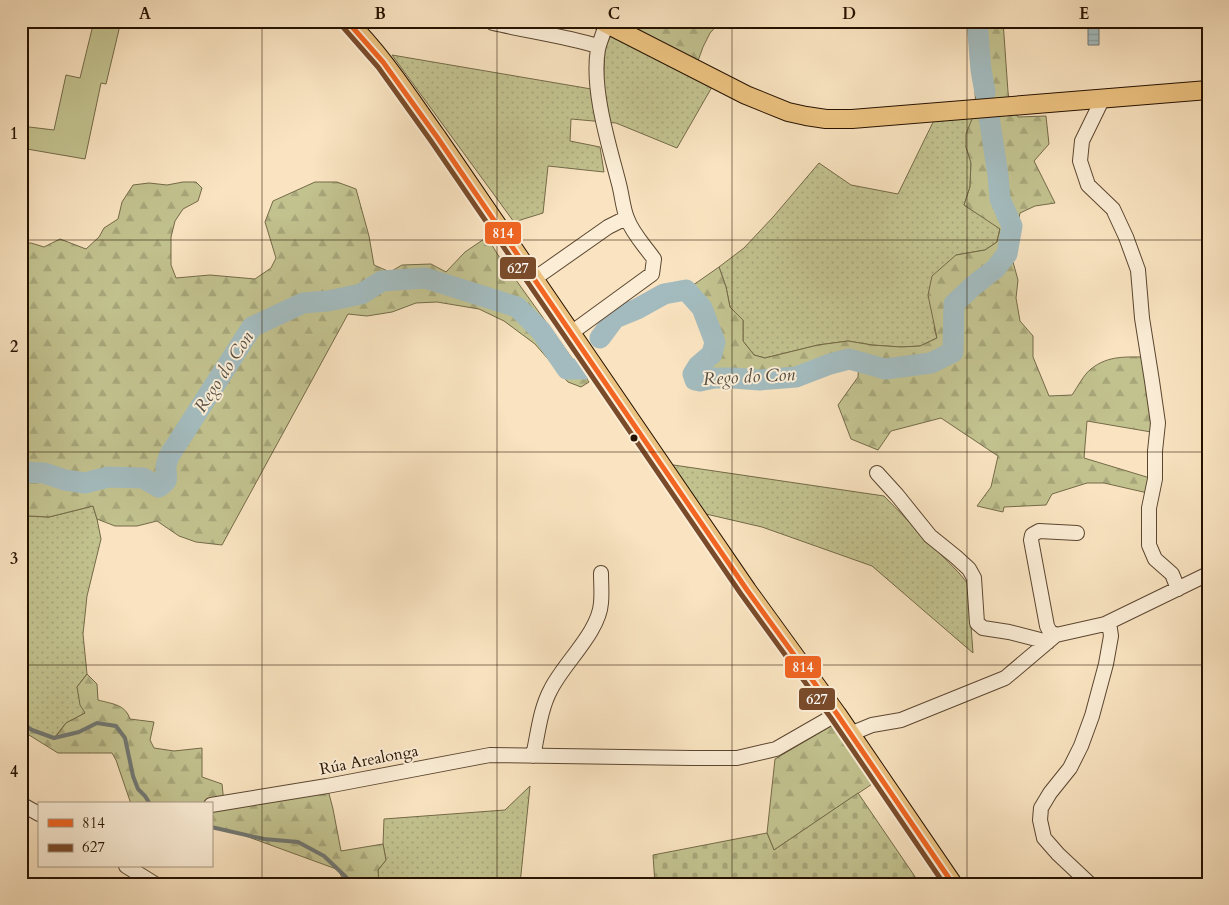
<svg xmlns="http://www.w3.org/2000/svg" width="1229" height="905" font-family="Cardo,serif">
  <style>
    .grass { fill: url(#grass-dots); stroke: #746a48 }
    .forest { fill: url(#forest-firs); stroke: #746a48 }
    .cemetery { fill: url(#cemetery-stones); stroke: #746a48 }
    .garden { fill: #c2c28f; stroke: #746a48 }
    .water { fill: url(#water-rules); stroke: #717772 }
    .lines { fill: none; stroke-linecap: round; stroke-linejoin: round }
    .stream { stroke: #717772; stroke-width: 4 }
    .river { stroke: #a3bbbe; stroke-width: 21 }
    .minor-casing { stroke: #5b4630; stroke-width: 16 }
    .major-casing { stroke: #261200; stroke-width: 20 }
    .minor { stroke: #fbedd6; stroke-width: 14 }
    .major { stroke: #ecc280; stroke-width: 18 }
    .bus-1-casing { stroke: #fbedd6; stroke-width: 9 }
    .bus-2-casing { stroke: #fbedd6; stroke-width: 9 }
    .bus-1 { stroke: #f26522; stroke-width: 5 }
    .bus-2 { stroke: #7a4b2a; stroke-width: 5 }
    .grid { fill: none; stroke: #261200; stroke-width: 1; stroke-opacity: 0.55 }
    .bus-dot { fill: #261200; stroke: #fbedd6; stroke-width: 2 }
    .labels { text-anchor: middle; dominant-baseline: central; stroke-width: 4; stroke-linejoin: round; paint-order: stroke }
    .street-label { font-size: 16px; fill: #261200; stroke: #fbedd6 }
    .water-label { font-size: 18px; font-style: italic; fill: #524d42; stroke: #fbedd6 }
    .line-badge { stroke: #fbedd6; stroke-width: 2 }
    .badge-label { font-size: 14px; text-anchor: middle; font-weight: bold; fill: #fff }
    .neatline { fill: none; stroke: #261200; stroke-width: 2 }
    .grid-label { font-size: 16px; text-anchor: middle; font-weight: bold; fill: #261200 }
  </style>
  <defs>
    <pattern id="grass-dots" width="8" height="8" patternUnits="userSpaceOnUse" patternTransform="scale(1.25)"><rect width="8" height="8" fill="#c2c28f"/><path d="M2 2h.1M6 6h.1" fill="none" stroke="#a7a67a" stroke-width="1.8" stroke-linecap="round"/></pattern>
    <pattern id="forest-firs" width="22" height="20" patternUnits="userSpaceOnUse" patternTransform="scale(1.25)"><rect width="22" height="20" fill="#c2c28f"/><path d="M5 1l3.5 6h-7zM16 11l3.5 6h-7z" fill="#a7a67a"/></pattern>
    <pattern id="cemetery-stones" width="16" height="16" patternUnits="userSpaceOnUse" patternTransform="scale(1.25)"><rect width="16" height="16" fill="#c2c28f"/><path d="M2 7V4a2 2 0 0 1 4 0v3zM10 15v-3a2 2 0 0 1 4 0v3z" fill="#a7a67a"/></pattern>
    <pattern id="water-rules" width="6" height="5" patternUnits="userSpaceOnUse" patternTransform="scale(1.25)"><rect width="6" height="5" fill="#a3bbbe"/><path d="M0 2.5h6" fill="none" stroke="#8ca0a2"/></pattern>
  </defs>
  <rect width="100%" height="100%" fill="#f9e3c0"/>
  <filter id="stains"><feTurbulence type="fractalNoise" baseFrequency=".004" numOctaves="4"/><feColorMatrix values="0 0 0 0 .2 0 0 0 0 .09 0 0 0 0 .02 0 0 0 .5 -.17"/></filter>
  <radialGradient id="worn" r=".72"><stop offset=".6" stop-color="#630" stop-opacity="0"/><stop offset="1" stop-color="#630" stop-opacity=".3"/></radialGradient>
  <!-- grass -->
  <path class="grass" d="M615,28l101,52 -39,68 -61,-25 -45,-4 -1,22 30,6 4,25 -56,-6 -5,47 -29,9 -122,-167 211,36 2,-44z
    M976,109l-10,38 5,15 -1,25 -6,18 36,23 -3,14 -12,8 -29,5 -22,73 3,10 -17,8 -19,1 -29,-2 -24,-4 -30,4 -53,13 -11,-3 -11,-14v-21l-13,-13 -4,-20 -7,-20 25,-19 30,-32 45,-53 32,22 47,9 40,-82z
    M660,463l224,33 75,77 9,11 5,69 -101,-87 -110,-39 -69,-16z
    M93,506l4,13 4,20 -14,57 -4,38 4,40 -10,13 8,26 -19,10 -12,15 -22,-8 -11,-7v-96l3,-2 3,-13 -6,-7v-94l8,5 20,1z
    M530,786l-10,98h-141l-1,-14 8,-10 -3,-16 1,-25 121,-9z"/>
  <!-- forest -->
  <path class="forest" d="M600,21h121l-11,12 -7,14 -8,22z
    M971,21h32l5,71 2,14 8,11 28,-1 3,28 -15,17 21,42 -20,3 -15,7 -3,14 -1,18 -3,17 5,18 -2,18 4,23 13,15v21l16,39 23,-1c5,-7 12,-21 19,-26 17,-14 36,-12 58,-12l8,76 -70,-12 -3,37 66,20 2,16 -48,-11h-17l-35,11 -6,11 -42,2 -1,5 -26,-6 14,-19 7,-31 -57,-38 -50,13 -13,19 -27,-11 -13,-34 20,-28 1,-16h-19l-44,16 -36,3 -27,-2h-19l-14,3 -7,-7 18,-20 4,-12 -13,-34 -16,-18 33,-23 7,20 4,20 13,13v21l11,14 11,3 53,-13 30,-4 24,4 29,2 19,-1 17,-8 -9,-43 4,-19 24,-21 29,-5 12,-8 3,-13 -36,-24 6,-18 1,-24 -5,-16v-13l10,-25z
    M183,182h13l6,6 -4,13 -15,8 -8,12 -4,16v28l5,13 34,-3 45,4 16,-11 5,-10 -11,-36 8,-21 42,-19h22l19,7 13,47 5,29 16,7 12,-7 29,-1 15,8 19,-20 22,-15 11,18 91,127 -8,5 -13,-5 -33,-38 -31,-23 -25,-12 -42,-7 -21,1 -24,9 -25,4 -19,-2 -126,231 -26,-3 -17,-6 -22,-15 -20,5h-22l-18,-7 -4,-13 -44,11 -20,-1 -8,-5v-268h10l13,4 16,-8 26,10 13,-12 5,-9 14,-9 4,-17 11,-17 16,-2 18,2z
    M87,674l10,10 1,16c14,4 27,4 32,19l24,3 -4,18 4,8 20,3 28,-3v29l20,7 2,19 103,-17 6,23 8,42 42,-7 3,16 -8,10 1,14h-35l-5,-14 -107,-39 -21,-4v-23h-80l-15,-44 -4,-7h-54l-37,-23v-7l11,7 23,8 11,-15 19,-10 -5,-8 -3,-18z
    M841,720l40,58 -107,72 -7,-17 8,-74z"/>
  <!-- cemetery -->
  <path class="cemetery" d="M858,793l62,91h-265l-2,-29 114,-22 7,17z"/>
  <!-- garden -->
  <path class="garden" d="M94,21h27l-15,63 -5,-1 -16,76 -64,-11v-22l33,4 12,-55 14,3z"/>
  <!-- water -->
  <path class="water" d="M1099,25v20h-11v-19z"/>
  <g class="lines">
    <!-- stream -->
    <path class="stream" d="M21,723l11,7 22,8 25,-6 18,-9 19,3 9,12 8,38 5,13 7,7 5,8
      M211,827l53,12 34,3 26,14 22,21 5,7"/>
    <!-- river -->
    <path class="river" d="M977,21l4,49 4,22
      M600,338l15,-20 22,-9 27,-15 22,-4 16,18 13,34 -3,12 -14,12 -5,8 2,6 5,1 14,-3h19l27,2 36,-3 34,-13 19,-5 36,10 46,-6 22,-11 1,-48 19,-18 22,-17 12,-15 5,-28 -12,-27 -2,-24 -9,-58
      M21,472l23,1 21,7 20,3 23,-6 35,1 16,9c11,-8 7,-7 7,-18 -1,-5 2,-8 3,-13l83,-129 51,-24 25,-2 33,-7 21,-13 43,-3 92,29 24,24 26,38h17"/>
    <!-- minor casing -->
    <g class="minor-casing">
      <path id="minor" d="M493,23c35,8 71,13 105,23
        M1103,98l-21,43 -2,20 8,24 25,24 13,28 12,33 4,48 10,63 6,42 -3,28v28l-6,29v37l6,14 17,15 6,15
        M534,279l74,-52 18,-9
        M571,333l81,-59 2,-15c-9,-13 -22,-26 -27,-41 -4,-9 -5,-23 -8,-34 -10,-39 -28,-95 -21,-135 2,-8 6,-17 8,-25
        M877,473l20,22 33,41 26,21 13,12 5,9 3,45 6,5 26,4 39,10
        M1056,635l-6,-3 -3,-6 -16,-86 1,-5 7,-4 38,2
        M850,734l22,-9 29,-5 104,-42 51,-43 49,-11 103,-50
        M533,756c5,-22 7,-47 18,-67 13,-26 48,-57 50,-86 1,-10 0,-20 0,-30
        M21,804l18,10
        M211,805l116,-19 163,-31 202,3h45l39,-9 61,-35
        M126,866l29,18
        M1090,884l-32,-30 -14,-16 -4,-18 1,-12 9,-15 20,-25 11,-22 11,-30 14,-52 5,-28 -2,-14"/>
    </g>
    <!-- major casing -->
    <g class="major-casing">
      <path id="major" d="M347,21c35,34 62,77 90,116l310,453 90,124 116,170
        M601,21l145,74 42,17 18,4 20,3h26l356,-29"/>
    </g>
    <!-- minor -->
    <use href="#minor" class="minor"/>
    <!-- major -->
    <use href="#major" class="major"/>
    <!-- bus-1 casing -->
    <g class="bus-1-casing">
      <path id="bus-1" d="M347,21l36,41 54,75 310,453 90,124 116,170"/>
    </g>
    <!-- bus-2 casing -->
    <g class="bus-2-casing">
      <path id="bus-2" d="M342,26l36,41 53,74 310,453 90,124 113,166"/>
    </g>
    <!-- bus-1 -->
    <use href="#bus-1" class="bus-1"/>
    <!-- bus-2 -->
    <use href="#bus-2" class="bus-2"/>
  </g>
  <!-- grid -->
  <path class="grid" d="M262,21v863M497,21v863M732,21v863M967,21v863M21,240h1187M21,452h1187M21,665h1187"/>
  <!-- markers -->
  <circle class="bus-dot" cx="634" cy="438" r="4.5"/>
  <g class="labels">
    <!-- street labels -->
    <g class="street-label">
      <text transform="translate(369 760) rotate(-11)">Rúa Arealonga</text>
    </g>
    <!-- water labels -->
    <g class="water-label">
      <text transform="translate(224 372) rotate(-57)">Rego do Con</text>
      <text transform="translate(749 377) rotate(-3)">Rego do Con</text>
    </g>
  </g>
  <g class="line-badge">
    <rect x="484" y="221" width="38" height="24" rx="5" fill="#f26522"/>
    <rect x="499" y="256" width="38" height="24" rx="5" fill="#7a4b2a"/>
    <rect x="784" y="655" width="38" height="24" rx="5" fill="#f26522"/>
    <rect x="798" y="687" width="38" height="24" rx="5" fill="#7a4b2a"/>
  </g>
  <g class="badge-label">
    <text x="503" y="238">814</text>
    <text x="518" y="273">627</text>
    <text x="803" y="672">814</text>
    <text x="817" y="704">627</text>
  </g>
  <!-- margin -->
  <rect width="1229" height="905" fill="none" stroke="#f9e3c0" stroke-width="55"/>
  <!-- legend -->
  <rect x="38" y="802" width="175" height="65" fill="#fbedd6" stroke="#a69580"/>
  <rect x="48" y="819" width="25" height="8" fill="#f26522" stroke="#a69580"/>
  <text x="82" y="828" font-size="15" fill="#261200">814</text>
  <rect x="48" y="844" width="25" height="8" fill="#7a4b2a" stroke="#a69580"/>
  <text x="82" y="852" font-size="15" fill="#261200">627</text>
  <rect x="28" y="28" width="1174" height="850" class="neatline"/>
  <g class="grid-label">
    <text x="145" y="19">A</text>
    <text x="380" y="19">B</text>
    <text x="614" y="19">C</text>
    <text x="849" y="19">D</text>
    <text x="1084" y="19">E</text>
    <text x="14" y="139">1</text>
    <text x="14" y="352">2</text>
    <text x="14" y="564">3</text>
    <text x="14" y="777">4</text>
  </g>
  <rect width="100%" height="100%" filter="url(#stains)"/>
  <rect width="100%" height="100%" fill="url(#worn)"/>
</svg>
